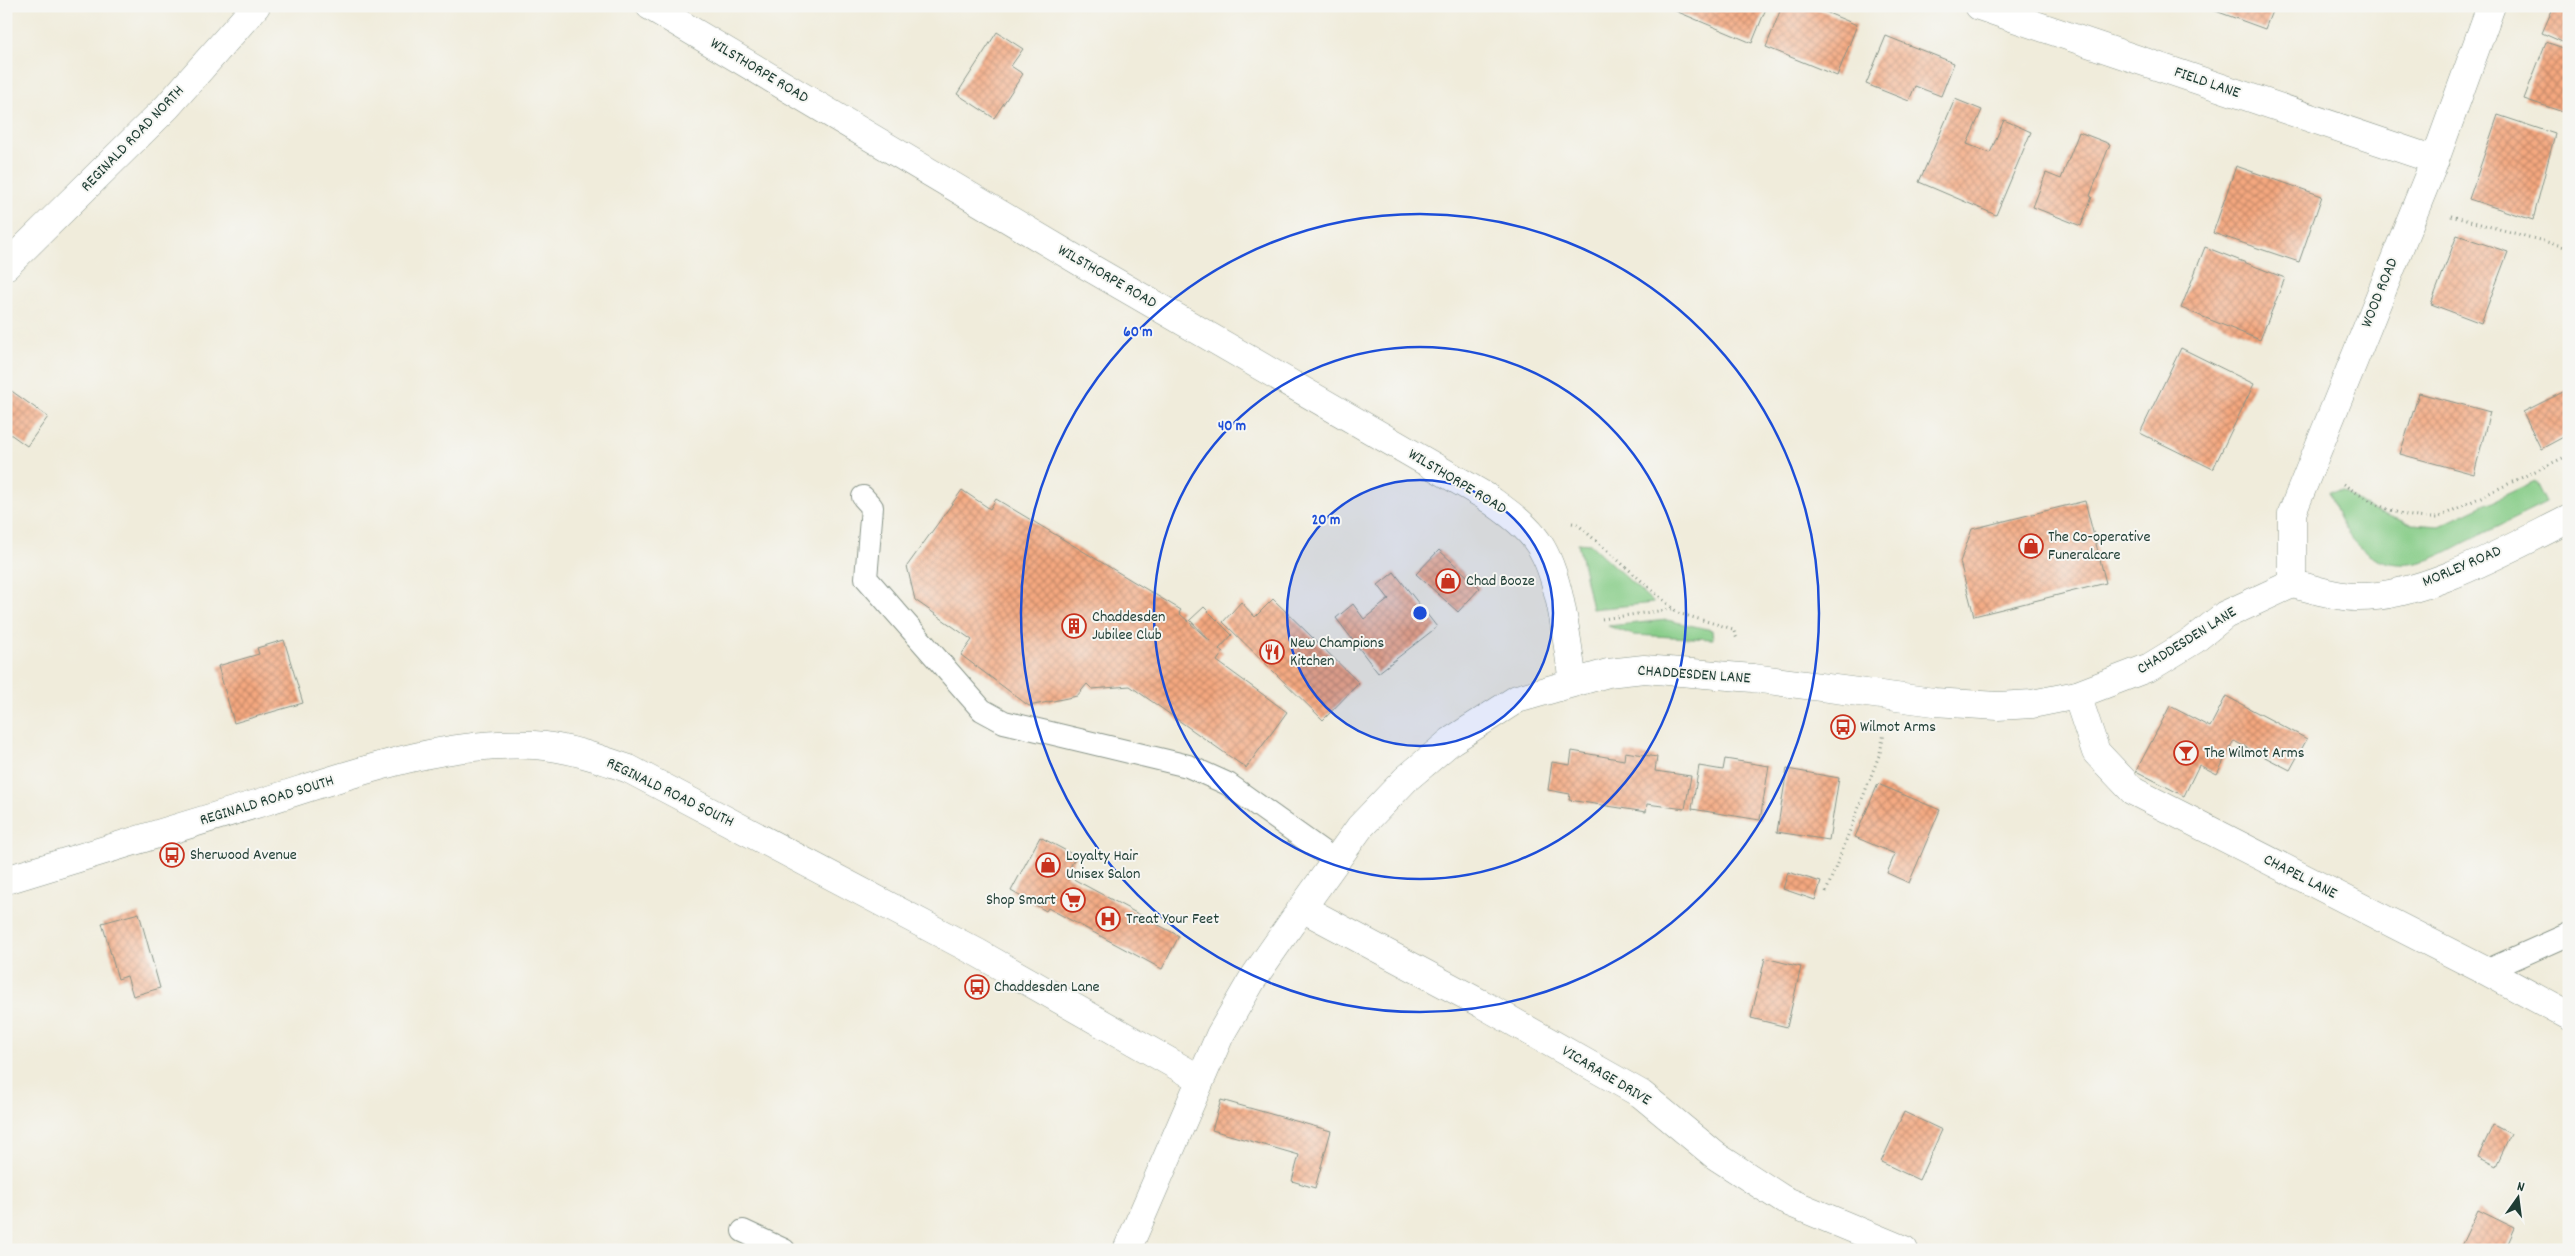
<svg xmlns="http://www.w3.org/2000/svg" width="2575" height="1256" font-family="Dekko,sans-serif">
  <style>
    .green { fill: #86cc87; stroke: #52845e }
    .building { fill: url(#building-cross-hatch) }
    .lines { fill: none; stroke-linecap: round; stroke-linejoin: round }
    .lane-casing { stroke: #889488; stroke-width: 24 }
    .street-casing { stroke: #889488; stroke-width: 29 }
    .secondary-casing { stroke: #889488; stroke-width: 29 }
    .path { stroke: #889488; stroke-width: 3; stroke-dasharray: 1 4; stroke-linecap: butt }
    .lane { stroke: #fff; stroke-width: 22 }
    .street { stroke: #fff; stroke-width: 28 }
    .secondary { stroke: #fff; stroke-width: 28 }
    .ring { fill: none; stroke: #1d4ed8; stroke-width: 2.5 }
    .labels { text-anchor: middle; dominant-baseline: central; stroke-width: 4; stroke-linejoin: round; paint-order: stroke }
    .street-label { font-size: 16px; fill: #1f3d34; stroke: #f6f6f2 }
    .poi-label { font-size: 16px; fill: #1f3d34; stroke: #f6f6f2; text-anchor: start }
    .centre { fill: #1d4ed8; stroke: #f6f6f2; stroke-width: 2.5 }
    .ring-label { font-size: 15px; text-anchor: middle; font-weight: bold; fill: #1d4ed8; stroke: #f6f6f2; stroke-width: 4; stroke-linejoin: round; paint-order: stroke }
  </style>
  <defs>
    <pattern id="building-cross-hatch" width="8" height="8" patternUnits="userSpaceOnUse" patternTransform="scale(1.25)"><rect width="8" height="8" fill="#f4a77f"/><path d="M0 0l8 8M0 8l8-8" fill="none" stroke="#c58969"/></pattern>
  </defs>
  <rect width="100%" height="100%" fill="#f6f6f2"/>
  <filter id="ink" filterUnits="userSpaceOnUse"><feTurbulence type="fractalNoise" baseFrequency=".02" numOctaves="2"/><feDisplacementMap in="SourceGraphic" scale="10" xChannelSelector="R" yChannelSelector="G"/><feConvolveMatrix kernelMatrix="1 2 1 2 8 2 1 2 1" color-interpolation-filters="sRGB"/></filter>
  <filter id="wash" filterUnits="userSpaceOnUse"><feTurbulence type="fractalNoise" baseFrequency=".0096" numOctaves="4" result="noise"/><feDisplacementMap in="SourceGraphic" scale="20" xChannelSelector="R" yChannelSelector="G"/><feGaussianBlur stdDeviation="1.12" result="paint"/><feColorMatrix in="noise" values="0 0 0 0 0 0 0 0 0 0 0 0 0 0 0 0 0 1.4 0 .05"/><feComposite in="paint" operator="in"/></filter>
  <g filter="url(#wash)">
    <rect width="100%" height="100%" fill="#f0ecdb"/>
    <!-- green -->
    <path class="green" d="M2535,481l11,22c-27,13 -53,26 -80,39 -15,8 -33,18 -49,21 -49,9 -77,-31 -88,-72l15,1 30,19 38,13 27,2z
      M1578,543l12,1 64,59 -62,6z
      M1667,620l45,10 1,9 -80,-4 -25,-9z"/>
    <g id="blocks">
      <!-- building -->
      <path class="building" d="M1672,6h95l-15,37 -81,-34z
        M1782,6h29l46,19 -20,51 -71,-29z
        M2202,6h72l-9,23z
        M2554,6h15v39l-27,-12z
        M997,32l26,17 -12,17 12,8 -29,44 -37,-24z
        M1886,36l68,27 -13,33 -26,-10 -6,15 -43,-17z
        M2546,42l23,8v64l-45,-15z
        M1955,99l27,11 -15,34 13,5 10,4 14,-33 27,12 -35,83 -77,-33z
        M2498,115l57,19 -22,86 -64,-21z
        M2079,132l31,12 -20,52 2,1 -11,29 -48,-19 13,-34 15,6z
        M2236,166l86,30 -23,66 -86,-29z
        M2457,235l51,17 -27,71 -50,-19z
        M2205,247l80,31 -25,62 -79,-32z
        M2181,348l73,36 -41,85 -73,-36z
        M6,387l42,30 -21,29 -21,-15z
        M2569,389v45l-28,15 -18,-37z
        M2419,393l71,19 -16,62 -74,-20z
        M962,490l28,19 6,-10 185,111 -2,3 31,28 -20,-21 14,-13 28,28 -13,14 4,3 -6,9 70,51 -41,56 -116,-82 -38,3 -5,-5 -10,12 -48,10 -68,-51 11,-15 -57,-40 -8,-34z
        M2085,501l21,82 -132,33 -14,-54 12,-33z
        M1439,550l41,38 -22,24 -42,-38z
        M1394,572l43,55 -59,46 -42,-55 17,-14 11,15 25,-20 -11,-14z
        M1273,599l86,84 -36,37 -100,-98 18,-20 14,15z
        M284,640l19,63 -69,20 -16,-57 41,-12 -2,-6z
        M2226,696l81,43 -17,31 -56,-29 -17,33 -18,-9 -15,31 -48,-25 34,-65 40,21z
        M1572,751l52,9 1,-8 32,5 -2,14 36,5 -6,33 -38,-5 -1,8 -77,-12 1,-6 -22,-4 4,-28 18,3z
        M1725,759l44,7 -9,54 -68,-11 7,-43 24,4z
        M1787,769l52,9 -10,62 -52,-8z
        M1878,784l62,26 -31,73 -22,-10 8,-19 -40,-17z
        M1040,837l36,19 -10,19 113,61 -17,33 -114,-61 -2,3 -35,-20z
        M1788,872l33,10 -6,18 -32,-11z
        M139,913l21,75 -27,8 -6,-20 -9,3 -16,-56z
        M1765,958l36,9 -14,60 -36,-9z
        M1221,1100l110,31 -16,57 -23,-7 7,-26 -87,-25z
        M1904,1112l38,18 -23,50 -38,-18z
        M2493,1125l18,9 -15,32 -18,-9z
        M2478,1210l37,18 -10,22h-46z"/>
    </g>
  </g>
  <g filter="url(#ink)">
    <use href="#blocks" fill-opacity="0" stroke="#889488" stroke-width="1"/>
    <g class="lines">
      <!-- lane casing -->
      <g class="lane-casing">
        <path id="lane" d="M863,497l9,10 -6,71 116,132 22,12 184,44 40,18 109,78
          M2486,971l83,-37
          M743,1231l41,19"/>
      </g>
      <!-- street casing -->
      <g class="street-casing">
        <path id="street" d="M650,6l434,258 401,232c19,14 41,28 54,48 22,33 28,99 34,138
          M1979,6l456,154
          M6,266l161,-159 89,-101
          M2077,695l19,57 37,39 353,180 83,45
          M6,880c87,-26 174,-53 260,-79 86,-27 177,-61 268,-56 33,2 64,13 95,24l349,184 222,126
          M1302,908l180,96 159,90 75,62 68,44 120,50"/>
      </g>
      <!-- secondary casing -->
      <g class="secondary-casing">
        <path id="secondary" d="M2292,584v-71l143,-353 56,-154
          M2292,584c20,4 43,13 63,13 66,2 155,-49 214,-78
          M1127,1250l93,-215 32,-55 50,-72 58,-81 46,-48 45,-38 66,-42 91,-26 36,-4 109,9 181,24 64,4 34,-2 45,-9 73,-28 44,-27 31,-25 67,-31"/>
      </g>
      <!-- path -->
      <path class="path" d="M2451,216l118,32
        M2343,484c30,20 57,35 94,34l132,-63
        M1572,523l5,1 101,89 55,16 4,10
        M1602,619l70,-10
        M1826,892l54,-139 4,-20"/>
      <!-- lane -->
      <use href="#lane" class="lane"/>
      <!-- street -->
      <use href="#street" class="street"/>
      <!-- secondary -->
      <use href="#secondary" class="secondary"/>
    </g>
  </g>
  <!-- distance rings -->
  <circle cx="1420" cy="613" r="133" fill="#1d4ed8" fill-opacity=".12"/>
  <g class="ring">
    <circle cx="1420" cy="613" r="133"/>
    <circle cx="1420" cy="613" r="266"/>
    <circle cx="1420" cy="613" r="399"/>
  </g>
  <!-- icons -->
  <defs>
    <g id="shop-ring" transform="scale(1.25)"><circle r="9.5" fill="#f6f6f2" stroke="#c8321e" stroke-width="1.5"/><path d="M-5-2.5h2.3a2.7 3.5 0 0 1 5.4 0H5L5.5 6h-11ZM-1.5-2.5h3a1.5 2.3 0 0 0-3 0Z" fill="#c8321e"/></g>
    <g id="building-ring" transform="scale(1.25)"><circle r="9.5" fill="#f6f6f2" stroke="#c8321e" stroke-width="1.5"/><path d="M-4-6H4V6H1V3H-1V6H-4ZM-2.5-4.3h1.7v1.8h-1.7ZM.8-4.3h1.7v1.8H.8ZM-2.5-1h1.7V.8h-1.7ZM.8-1h1.7V.8H.8Z" fill="#c8321e"/></g>
    <g id="restaurant-ring" transform="scale(1.25)"><circle r="9.5" fill="#f6f6f2" stroke="#c8321e" stroke-width="1.5"/><path d="M-5-6h1v4h1v-4h1v4h1v-4h1v5L-1.5 .5V6h-2V.5L-5-1ZM5-6V6H3V1.5H1.5Q1.5-4 5-6Z" fill="#c8321e"/></g>
    <g id="bus-ring" transform="scale(1.25)"><circle r="9.5" fill="#f6f6f2" stroke="#c8321e" stroke-width="1.5"/><path d="M-5-6H5V4H4V6H2V4H-2V6H-4V4H-5ZM-3.5-4V0h7V-4ZM-3.5 1.2v1.5H-2V1.2ZM2 1.2v1.5H3.5V1.2Z" fill="#c8321e"/></g>
    <g id="bar-ring" transform="scale(1.25)"><circle r="9.5" fill="#f6f6f2" stroke="#c8321e" stroke-width="1.5"/><path d="M-6-5H6L.8 .8V4.5H3.5V6h-7V4.5H-.8V.8Z" fill="#c8321e"/></g>
    <g id="supermarket-ring" transform="scale(1.25)"><circle r="9.5" fill="#f6f6f2" stroke="#c8321e" stroke-width="1.5"/><path d="M-6-5.5h2.5l.6 2H6L4.5 2H-2.5L-4.4-4H-6ZM-1.5 3.2a1.3 1.3 0 1 0 .1 0ZM3 3.2a1.3 1.3 0 1 0 .1 0Z" fill="#c8321e"/></g>
    <g id="hospital-ring" transform="scale(1.25)"><circle r="9.5" fill="#f6f6f2" stroke="#c8321e" stroke-width="1.5"/><path d="M-5-5h3v3.5h4V-5h3V5h-3V1.5h-4V5h-3Z" fill="#c8321e"/></g>
  </defs>
  <g fill-rule="evenodd">
    <use href="#shop-ring" x="2031" y="546"/>
    <use href="#shop-ring" x="1448" y="581"/>
    <use href="#building-ring" x="1074" y="626"/>
    <use href="#restaurant-ring" x="1272" y="652"/>
    <use href="#bus-ring" x="1843" y="727"/>
    <use href="#bar-ring" x="2186" y="753"/>
    <use href="#bus-ring" x="172" y="855"/>
    <use href="#shop-ring" x="1048" y="865"/>
    <use href="#supermarket-ring" x="1073" y="900"/>
    <use href="#hospital-ring" x="1108" y="919"/>
    <use href="#bus-ring" x="977" y="987"/>
  </g>
  <g class="labels">
    <!-- street labels -->
    <g class="street-label">
      <text transform="translate(759 71) rotate(31)">WILSTHORPE ROAD</text>
      <text transform="translate(2207 83) rotate(19)">FIELD LANE</text>
      <text transform="translate(133 139) rotate(-46)">REGINALD ROAD NORTH</text>
      <text transform="translate(1107 277) rotate(30)">WILSTHORPE ROAD</text>
      <text transform="translate(2380 293) rotate(-68)">WOOD ROAD</text>
      <text transform="translate(1457 482) rotate(31)">WILSTHORPE ROAD</text>
      <text transform="translate(2462 567) rotate(-23)">MORLEY ROAD</text>
      <text transform="translate(2187 641) rotate(-32)">CHADDESDEN LANE</text>
      <text transform="translate(1694 675) rotate(4)">CHADDESDEN LANE</text>
      <text transform="translate(670 793) rotate(26)">REGINALD ROAD SOUTH</text>
      <text transform="translate(267 801) rotate(-17)">REGINALD ROAD SOUTH</text>
      <text transform="translate(2300 877) rotate(27)">CHAPEL LANE</text>
      <text transform="translate(1606 1076) rotate(31)">VICARAGE DRIVE</text>
    </g>
    <!-- poi labels -->
    <g class="poi-label">
      <text x="2048" y="537">The Co-operative<tspan x="2048" dy="18">Funeralcare</tspan></text>
      <text x="1466" y="581">Chad Booze</text>
      <text x="1092" y="617">Chaddesden<tspan x="1092" dy="18">Jubilee Club</tspan></text>
      <text x="1290" y="643">New Champions<tspan x="1290" dy="18">Kitchen</tspan></text>
      <text x="1860" y="727">Wilmot Arms</text>
      <text x="2204" y="753">The Wilmot Arms</text>
      <text x="190" y="855">Sherwood Avenue</text>
      <text x="1066" y="856">Loyalty Hair<tspan x="1066" dy="18">Unisex Salon</tspan></text>
      <text x="1056" y="900" text-anchor="end">Shop Smart</text>
      <text x="1126" y="919">Treat Your Feet</text>
      <text x="994" y="987">Chaddesden Lane</text>
    </g>
  </g>
  <circle cx="1420" cy="613" r="8" class="centre"/>
  <g class="ring-label">
    <text x="1138" y="336">60 m</text>
    <text x="1232" y="430">40 m</text>
    <text x="1326" y="524">20 m</text>
  </g>
  <!-- margin -->
  <rect width="2575" height="1256" fill="none" stroke="#f6f6f2" stroke-width="25"/>
  <!-- north arrow -->
  <g transform="translate(2518 1198) rotate(14)" stroke="#f6f6f2" stroke-width="4" paint-order="stroke">
  <path d="M0-4L9 19L0 12L-9 19Z" fill="#1f3d34"/>
  <text y="-8" font-size="14" font-weight="bold" text-anchor="middle" fill="#1f3d34">N</text>
  </g>
</svg>
